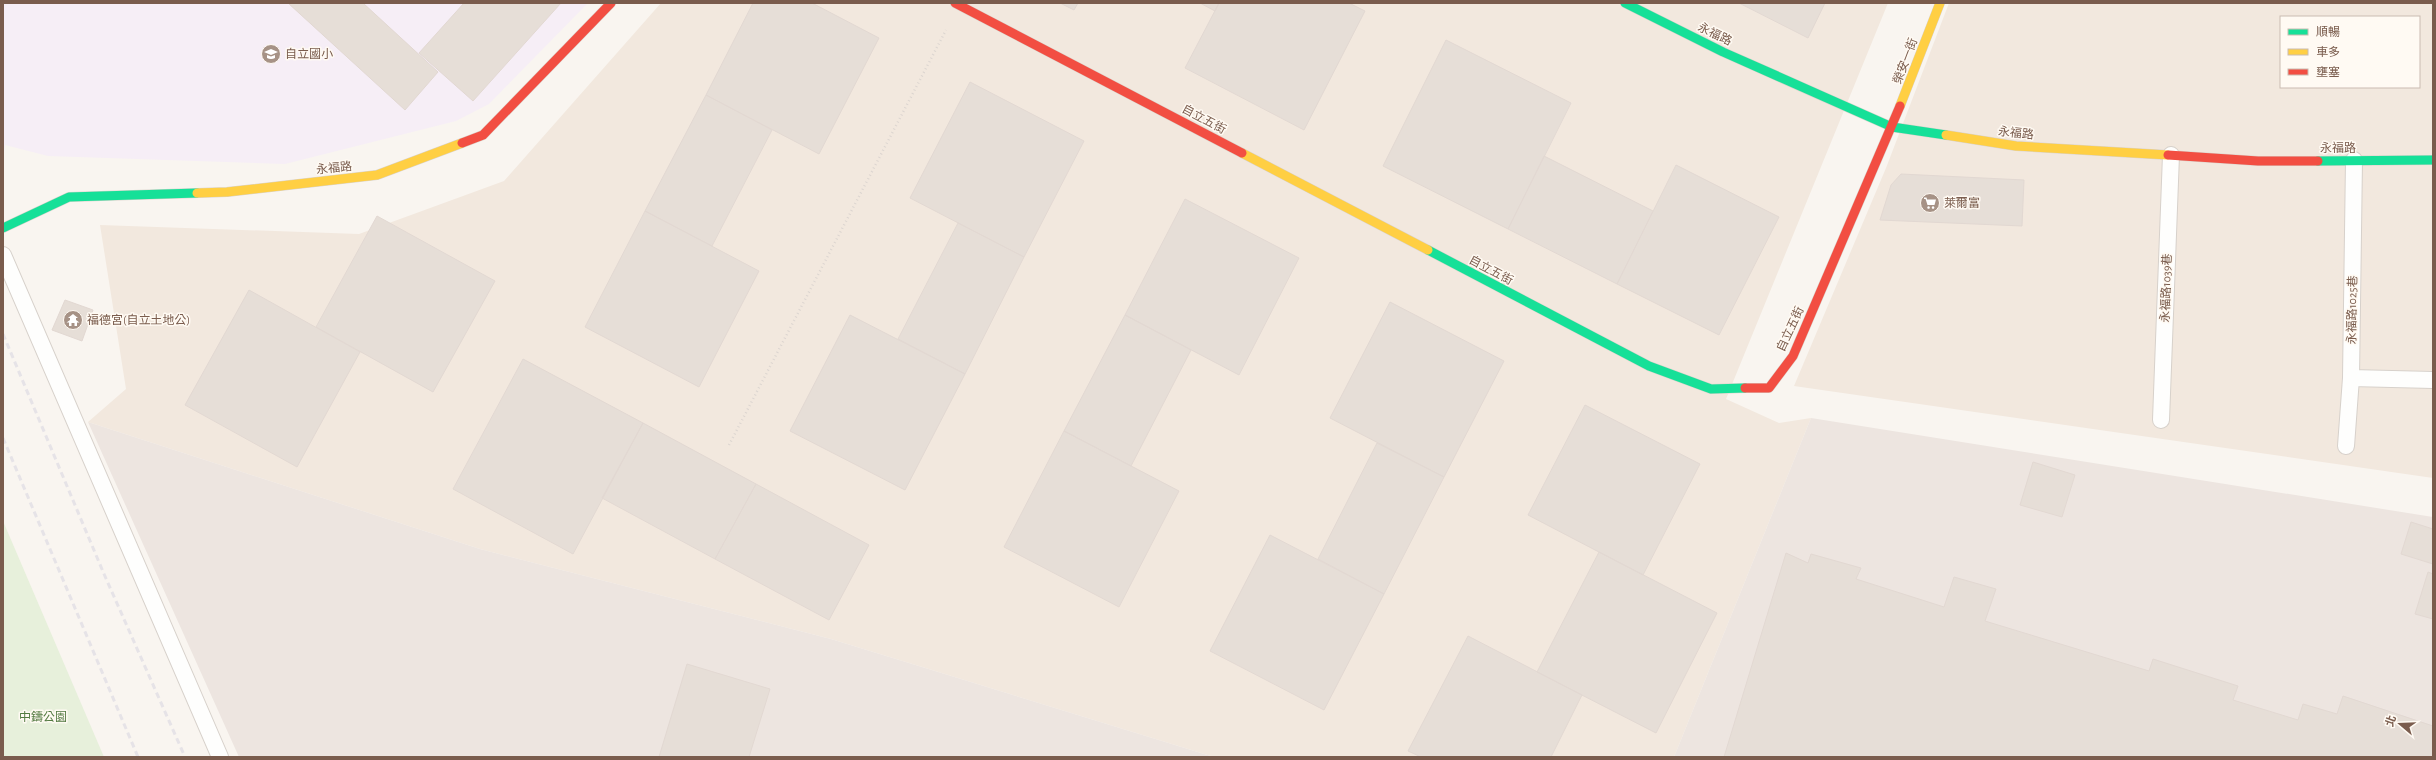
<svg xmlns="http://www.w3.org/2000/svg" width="2436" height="760" font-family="'Alegreya Sans','Noto Sans TC',sans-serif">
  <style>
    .residential { fill: #f2e8de; fill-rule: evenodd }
    .industrial { fill: #ede5e0 }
    .education { fill: #f6eef6 }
    .green { fill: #e7f0db }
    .building { fill: #e6ded7; stroke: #e2d8d2 }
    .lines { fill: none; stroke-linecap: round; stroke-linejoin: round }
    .lane-casing { stroke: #d7d1cb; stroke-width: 18 }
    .fast-casing { stroke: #d9d2cb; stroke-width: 10 }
    .slow-casing { stroke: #d9d2cb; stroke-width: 10 }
    .jam-casing { stroke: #d9d2cb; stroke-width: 10 }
    .path { stroke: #dcd5d0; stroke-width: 2.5; stroke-dasharray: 1 3; stroke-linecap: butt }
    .lane { stroke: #fefefd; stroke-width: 16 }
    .fast { stroke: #16e098; stroke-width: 9 }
    .slow { stroke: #ffcf43; stroke-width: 9 }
    .jam { stroke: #f24e42; stroke-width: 9 }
    .rail { stroke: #e6e3e7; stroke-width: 3; stroke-dasharray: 6 4; stroke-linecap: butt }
    .labels { text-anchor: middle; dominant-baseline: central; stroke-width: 3; stroke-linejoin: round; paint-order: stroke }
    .street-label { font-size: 12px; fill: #7a5c4d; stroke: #fffaf3 }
    .poi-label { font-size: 12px; fill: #7a5c4d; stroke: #fffaf3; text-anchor: start }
    .park-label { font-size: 12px; fill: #537a41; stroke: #fffaf3 }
  </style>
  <rect width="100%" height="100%" fill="#f9f5f0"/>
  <!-- residential -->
  <path class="residential" d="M661,3h1227l-162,396 53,24 32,-5 -137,339h-460l-383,-118 -351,-90 -392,-127 38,-33 -26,-164 259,9 145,-53z
    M1949,3h484v475l-639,-92 92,-218zM2281,17h138v70h-138z"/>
  <!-- industrial -->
  <path class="industrial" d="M1811,418l622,99v240h-759z
    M88,422l392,127 351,90 383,118h-975z"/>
  <!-- education -->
  <path class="education" d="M3,3h585l-99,101 -33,17 -171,43 -237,-8 -43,-11 -2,16z"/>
  <!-- green -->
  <path class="green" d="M3,521l101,236h-101z"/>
  <!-- building -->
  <path class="building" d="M288,3h75l75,69 -33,38z
    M464,3h97l-88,98 -54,-48z
    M753,3h59l67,35 -60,116 -113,-59z
    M1060,3h18l-4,7z
    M1200,3h19l-4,8z
    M1219,3h130l16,8 -61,119 -119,-62z
    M1739,3h86l-17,35z
    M1446,40l125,63 -63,126 -125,-63z
    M970,82l114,59 -60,116 -114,-59z
    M706,95l66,35 -60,116 -67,-35z
    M1544,156l109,55 -36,73 -109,-55z
    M1676,165l103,52 -60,118 -102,-51z
    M1901,174l123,6 -2,46 -142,-6 11,-35z
    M1185,199l114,59 -60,117 -114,-60z
    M645,211l114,60 -60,116 -114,-60z
    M377,216l118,65 -62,111 -117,-65z
    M958,223l66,34 -59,117 -67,-35z
    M249,290l111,62 -63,115 -112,-62z
    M65,300l28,10 -11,31 -30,-11z
    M1390,302l114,59 -60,116 -114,-59z
    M850,315l115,59 -60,116 -115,-59z
    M1125,315l66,35 -60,116 -67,-35z
    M523,359l120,64 -70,131 -120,-65z
    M1585,405l115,59 -57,111 -115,-60z
    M643,423l113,61 -41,75 -113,-61z
    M1064,431l115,60 -60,116 -115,-60z
    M1377,443l67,34 -60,117 -66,-35z
    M2033,462l42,13 -13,42 -42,-12z
    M756,484l113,61 -40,75 -114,-61z
    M2411,522l22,7v35l-32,-10z
    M1270,535l114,59 -60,116 -114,-59z
    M1599,552l118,61 -61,120 -119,-61z
    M1786,553l22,10 3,-9 50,14 -5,11 88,28 10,-30 42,12 -11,32 164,50 4,-12 85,27 -5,14 65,20 5,-16 34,10 6,-18 90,30v31h-709z
    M2428,572l5,2v45l-18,-5z
    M1468,636l114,59 -31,62h-130l-13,-6z
    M687,664l83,25 -21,68h-90z"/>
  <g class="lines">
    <!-- lane casing -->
    <g class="lane-casing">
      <path id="lane" d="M2354,160l-3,218 82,2
        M3,255l217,502
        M2161,420l10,-265
        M2346,446l5,-68"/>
    </g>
    <!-- fast casing -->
    <g class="fast-casing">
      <path id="fast" d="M1625,3l98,49 169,75 54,8
        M2318,161l115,-1
        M3,228l66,-31 128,-4
        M1428,250l221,116 62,23 34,-1"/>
    </g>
    <!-- slow casing -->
    <g class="slow-casing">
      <path id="slow" d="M1900,106l40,-103
        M1946,135l70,11 152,9
        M1242,153l186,97
        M197,193l30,-1 150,-17 85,-32"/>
    </g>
    <!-- jam casing -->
    <g class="jam-casing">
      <path id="jam" d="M955,3l287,150
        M462,143l21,-8 128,-132
        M2168,155l90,6h60
        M1745,388h24l24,-32 107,-250"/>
    </g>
    <!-- path -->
    <path class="path" d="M729,445l217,-415"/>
    <!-- lane -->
    <use href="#lane" class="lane"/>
    <!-- fast -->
    <use href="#fast" class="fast"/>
    <!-- slow -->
    <use href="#slow" class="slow"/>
    <!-- jam -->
    <use href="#jam" class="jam"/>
    <!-- rail -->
    <path class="rail" d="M3,334l101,240 81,183
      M3,438l135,319"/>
  </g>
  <!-- icons -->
  <defs>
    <g id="school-disc" transform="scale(1)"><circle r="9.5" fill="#a69286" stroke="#fffaf3"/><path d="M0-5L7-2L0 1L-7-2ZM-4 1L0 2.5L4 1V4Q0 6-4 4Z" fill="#fff"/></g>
    <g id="supermarket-disc" transform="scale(1)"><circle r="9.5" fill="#a69286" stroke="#fffaf3"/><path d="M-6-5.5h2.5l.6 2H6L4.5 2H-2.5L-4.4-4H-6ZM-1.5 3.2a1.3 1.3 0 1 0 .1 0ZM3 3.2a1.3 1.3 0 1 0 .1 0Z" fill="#fff"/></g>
    <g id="temple-disc" transform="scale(1)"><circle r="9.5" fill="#a69286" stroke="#fffaf3"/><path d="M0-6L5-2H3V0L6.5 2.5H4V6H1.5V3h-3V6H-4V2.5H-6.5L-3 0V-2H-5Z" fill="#fff"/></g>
  </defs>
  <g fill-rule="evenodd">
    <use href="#school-disc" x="271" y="54"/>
    <use href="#supermarket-disc" x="1930" y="203"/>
    <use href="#temple-disc" x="73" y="320"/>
  </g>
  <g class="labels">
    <!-- street labels -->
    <g class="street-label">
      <text transform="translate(1715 34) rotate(26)">永福路</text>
      <text transform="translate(1905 61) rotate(-69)">榮安一街</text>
      <text transform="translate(1204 119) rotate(28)">自立五街</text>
      <text transform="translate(2016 133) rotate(6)">永福路</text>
      <text x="2338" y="148">永福路</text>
      <text transform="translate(334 168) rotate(-6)">永福路</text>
      <text transform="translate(1491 270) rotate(28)">自立五街</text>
      <text transform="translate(2166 288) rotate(-88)">永福路1039巷</text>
      <text transform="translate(2352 310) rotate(-89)">永福路1025巷</text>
      <text transform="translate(1790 329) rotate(-65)">自立五街</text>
    </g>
    <!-- poi labels -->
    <g class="poi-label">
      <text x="285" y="54">自立國小</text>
      <text x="1944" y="203">萊爾富</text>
      <text x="87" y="320">福德宮(自立土地公)</text>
    </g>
    <!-- park labels -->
    <g class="park-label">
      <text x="43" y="717">中鑄公園</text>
    </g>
  </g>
  <!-- border -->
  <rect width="2436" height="760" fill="none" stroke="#7a5c4d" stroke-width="8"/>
  <!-- legend -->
  <rect x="2280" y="16" width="140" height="72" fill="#fffaf3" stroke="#cabbb1"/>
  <rect x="2288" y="29" width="20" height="6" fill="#16e098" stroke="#cabbb1"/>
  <text x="2316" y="36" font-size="12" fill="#7a5c4d">順暢</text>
  <rect x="2288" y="49" width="20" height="6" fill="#ffcf43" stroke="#cabbb1"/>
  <text x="2316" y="56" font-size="12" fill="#7a5c4d">車多</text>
  <rect x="2288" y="69" width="20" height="6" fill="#f24e42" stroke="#cabbb1"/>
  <text x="2316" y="76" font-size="12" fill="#7a5c4d">壅塞</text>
  <!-- north arrow -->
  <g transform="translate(2400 724) rotate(289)" stroke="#fffaf3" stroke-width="3" paint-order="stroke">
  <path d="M0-3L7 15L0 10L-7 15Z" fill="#7a5c4d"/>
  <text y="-6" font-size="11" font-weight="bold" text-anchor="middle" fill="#7a5c4d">北</text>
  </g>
</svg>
